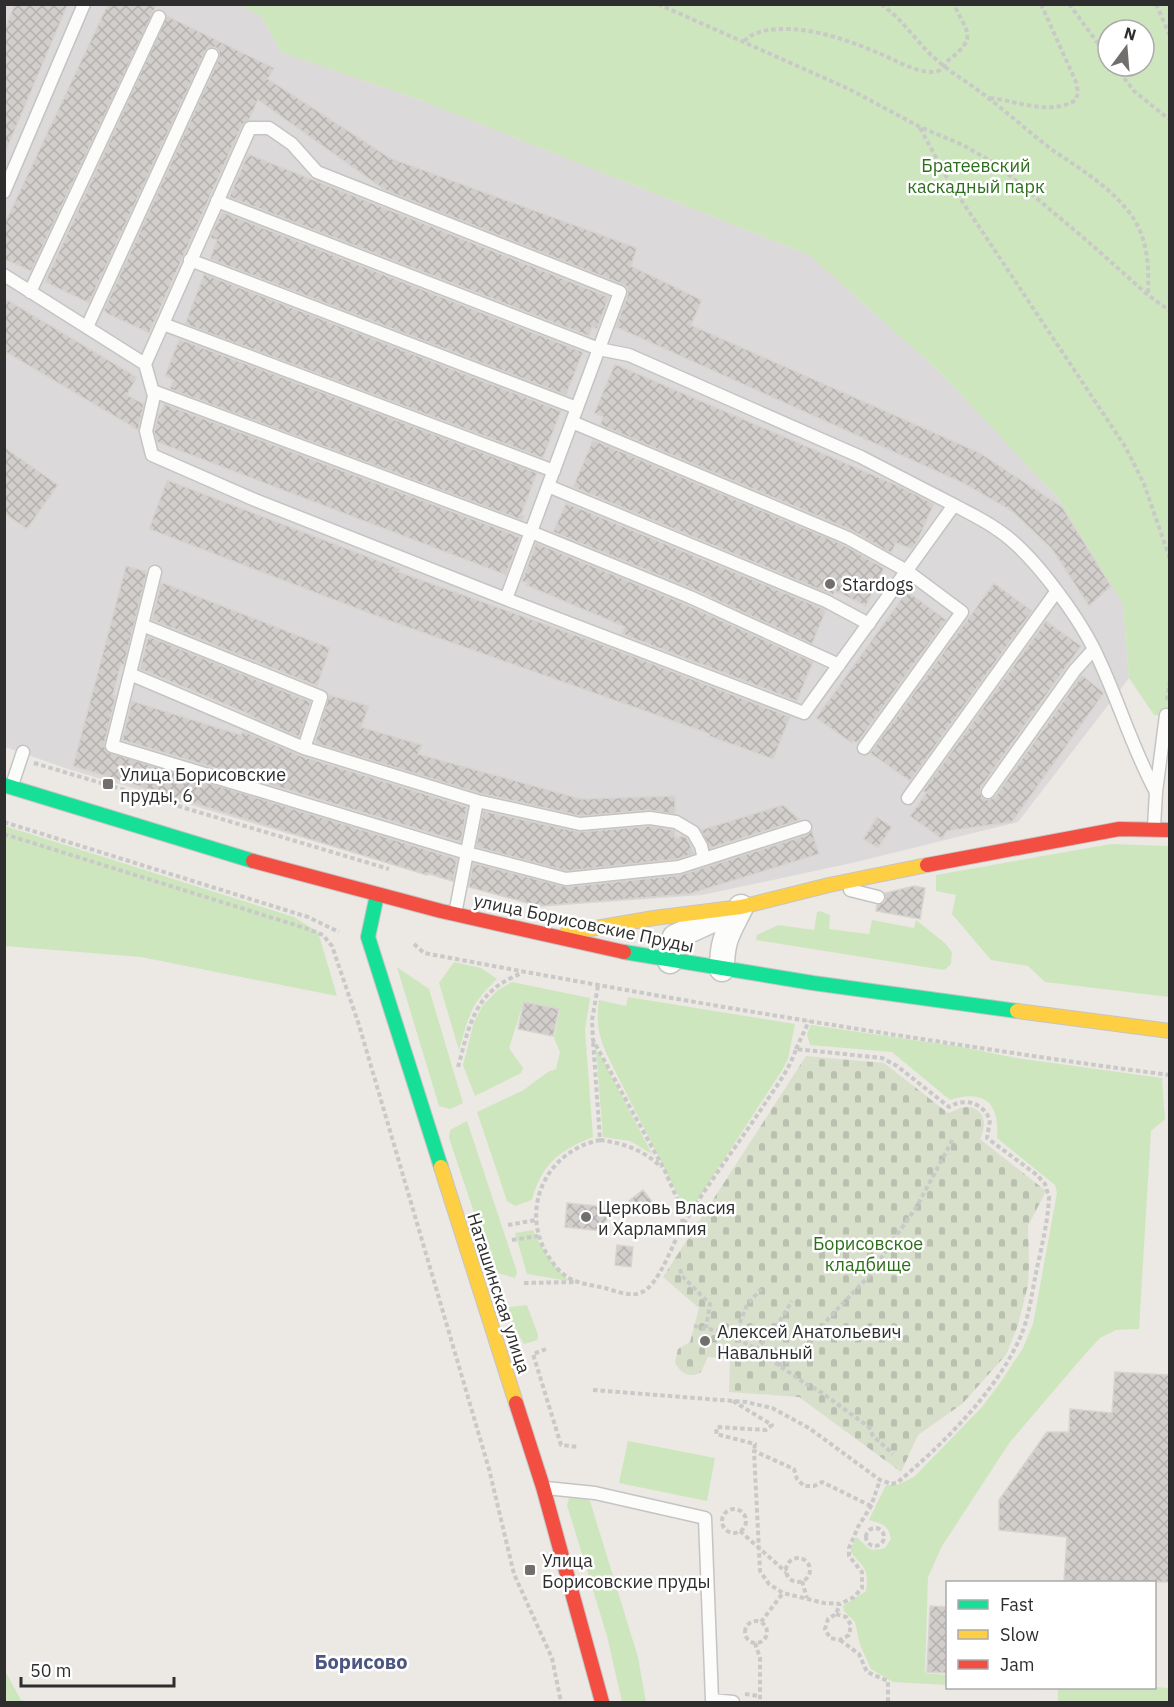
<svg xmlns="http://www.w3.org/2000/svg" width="1174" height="1707" font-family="'IBM Plex Sans',sans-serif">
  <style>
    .industrial { fill: #dcd9db }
    .grass { fill: #cee6be; fill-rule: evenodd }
    .cemetery { fill: url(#cemetery-stones) }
    .building { fill: url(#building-cross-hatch); stroke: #d7d4d0; stroke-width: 1.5 }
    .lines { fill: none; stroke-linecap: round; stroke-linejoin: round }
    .lane-casing { stroke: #c5c4c5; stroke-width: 15 }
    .street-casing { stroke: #c5c4c5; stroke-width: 27 }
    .fast-casing { stroke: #c5c4c5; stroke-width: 16 }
    .slow-casing { stroke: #c5c4c5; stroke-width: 16 }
    .jam-casing { stroke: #c5c4c5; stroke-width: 16 }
    .path { stroke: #c9c9c8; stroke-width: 4; stroke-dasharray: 4.5 3; stroke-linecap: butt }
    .lane { stroke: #fcfcfb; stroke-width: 12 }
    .street { stroke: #fcfcfb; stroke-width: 24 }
    .fast { stroke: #16e098; stroke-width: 14 }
    .slow { stroke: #ffcf43; stroke-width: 14 }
    .jam { stroke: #f24e42; stroke-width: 14 }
    .poi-dot { fill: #706f6e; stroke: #fff; stroke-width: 2 }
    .labels { text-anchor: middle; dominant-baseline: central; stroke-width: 5; stroke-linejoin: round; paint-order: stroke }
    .park-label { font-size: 18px; fill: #2c6e1b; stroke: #fff }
    .poi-label { font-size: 18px; fill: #2e2e2e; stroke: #fff; text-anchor: start }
    .street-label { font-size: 18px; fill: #2e2e2e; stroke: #fff }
    .neighbourhood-label { font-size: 20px; font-weight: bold; fill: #4d5680; stroke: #fff }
  </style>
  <defs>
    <pattern id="cemetery-stones" width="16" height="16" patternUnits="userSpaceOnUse" patternTransform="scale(1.5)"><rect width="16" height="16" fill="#d8e0cc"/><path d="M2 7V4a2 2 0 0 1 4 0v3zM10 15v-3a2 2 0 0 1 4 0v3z" fill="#bac0b0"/></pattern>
    <pattern id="building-cross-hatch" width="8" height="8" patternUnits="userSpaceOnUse" patternTransform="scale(1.5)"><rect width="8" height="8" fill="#d1cecb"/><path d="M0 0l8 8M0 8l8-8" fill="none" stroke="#b4b1af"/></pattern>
  </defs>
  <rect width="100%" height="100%" fill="#ece8e4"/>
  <!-- industrial -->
  <path class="industrial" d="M5,5h236l20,11 20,36 139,48 389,155 130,116 119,127 65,106 6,74 -111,144 -166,41 -150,32 -164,12 -467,-137 -66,-23z"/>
  <!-- grass -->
  <path class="grass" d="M241,5h928v710h-15l-25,-37 -6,-74 -65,-106 -119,-127 -130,-116 -389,-155 -139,-48 -20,-36zM1108,30h36v36h-36z
    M5,826l289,91 24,15 19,64 -196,-39 -136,-11z
    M1111,844l58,2v151l-124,-15 -17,-16 -37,-6 -39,-46 4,-19 -20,-4v-16z
    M820,911l10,4 -1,14 40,5 3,-14 42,8 2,-8 29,23 7,9 -1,12 -7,6 -188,-30 1,-5 21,-10 36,5 3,-18z
    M454,962l27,6 16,11c-27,25 -28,37 -38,71l-20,-67z
    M397,967l32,22 34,114 -13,6 -11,-3z
    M512,982l78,16 -5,32 8,107c-33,13 -51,26 -61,63l-17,6 -8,-5 -30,-89 45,-21 26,-19 8,-3 4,-17 -6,-14 6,-29 -36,-8 -15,47 14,20 -2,5 -46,23 -12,-31 11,-43 9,-17 15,-15z
    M628,997l167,27 -7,35 -7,13 -88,135 -5,2 -4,-2 -77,-152c-9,-22 -11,-32 -8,-55l27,6z
    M811,1025l151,22 54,11 146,20 3,41 -14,12 -12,198 -23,1 -16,8 -14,15 -76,89 -68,104 -14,31 -3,96 22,2v10l-54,-3 -22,-13 -11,-24 -5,-23 -11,-11 -1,-5 23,-15c3,-21 -1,-23 -15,-38v-5l5,-11c13,9 10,16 29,11l6,-9c-3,-15 -9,-15 -22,-19l17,-35h11l17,-8 68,-70 18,-24 23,-35 10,-24 24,-131 -2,-8 -58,-47c3,-35 -13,-49 -47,-38l-58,-48 -82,-7 -3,-11z
    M596,1050l5,6 51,98 -22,-13 -27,-4z
    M467,1121l50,151 -2,6 -21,-6 -45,-134 1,-8z
    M533,1230c9,20 20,35 36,51l-42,-7 -12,-41z
    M527,1305l11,30 -1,5 -13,4 -17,-30 2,-7z
    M628,1441l87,17 -8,43 -88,-18z
    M581,1497l9,4 48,156 8,45h-24l-15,-66 -40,-131 2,-7z
    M4,1669l17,31 11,2h-27z
    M1154,1687l15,1v14h-111v-12l-58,-2z"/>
  <!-- cemetery -->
  <path class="cemetery" d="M806,1056l78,7 64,50c6,-2 12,-6 18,-6 20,0 21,19 14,32l66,52 -18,35 1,37 -1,22 -10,40 -12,30 -44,49 -44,31 -17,37 -102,-75 -70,-5 1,-33 -22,-2 -7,15c-10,7 -22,1 -26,-10l3,-13 12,-7 9,-34 -36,-31z"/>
  <!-- building -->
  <path class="building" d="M15,4h53l-63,149 -1,-123z
    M108,4h49l-126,267 -27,-12v-34z
    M167,16l107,52 -6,11 122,79 247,90 -6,18 71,34 -11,25 289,128 82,54 49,79 -22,20 -37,-57 -40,-38 -49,-28 -347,-156 12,-33 -1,-7 -3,-2 -239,-95 -127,-90 -9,20 -7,5 -93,208 -41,-19 -4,-4 115,-252v-7l-4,-4 -7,1 -3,4 -116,251 -44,-21z
    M248,154l361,143 -12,32 -5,-2 -3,9 -360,-139z
    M222,212l361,140 -17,43 -356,-136 7,-19 -7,-2z
    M204,274l357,137 -18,47 -358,-134z
    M4,298l133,79 -10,18 17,9 -6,26 -134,-79z
    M179,339l358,134 -16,42 3,1 -2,4 -352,-131 3,-9 -8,-4z
    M615,364l286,123 33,17 -17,38 -5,7 -16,-6 -5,10 -40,-23 -251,-105 3,-8 -9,-4z
    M164,404l356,133 -14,38 -349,-133 -3,-11 5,-18 1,1z
    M593,440l251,105 40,23 -18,38 -31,-15 -2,4 -260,-108z
    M4,447l54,38 -31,44 -23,-16z
    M167,480l233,89 -1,3 207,74 184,71 -17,42 -64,-23 1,-2 -328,-116 -233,-89z
    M566,503l260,107 -14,34 -119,-55 -140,-57z
    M536,543l151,62 126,57 -16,39 -175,-67 3,-7 -99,-42 1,-2 -5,-2z
    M126,566l20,5v5l-22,89 -3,-1 -8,31 3,1 -12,49 3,7 350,107 -4,22 -25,-8 -1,2 -354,-109z
    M161,582l169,66 -13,38 -165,-66z
    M994,583l38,28 -122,170 -40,-28z
    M907,591l39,29 -89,123 -3,-2 -2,2 -36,-25z
    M1046,621l35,25 -100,141 -1,5 3,6 5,2 7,-3 87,-122 22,18 -92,129 -65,9 -5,8 -32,-23 16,-23 -3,-2z
    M148,636l163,66 -12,35 -51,-22 1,-1 -109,-45z
    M329,695l40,11 -8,21 61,18 -4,9 163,45 94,-3v18l-26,-4 -68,6 -102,-23 -164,-50z
    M132,701l109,34 2,-4 58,25 166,51 -6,35 -339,-102z
    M783,805l17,15 -90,28 -9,-18z
    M483,811l96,21 71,-6 23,4 2,1v7l8,-2 4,2 7,16 -17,5 -110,12 -91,-24z
    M877,817l15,10 -14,21 -15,-9z
    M812,831l7,23 -130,40 -150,12 -70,-19 4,-24 94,24 114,-12 126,-40z
    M914,886l11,2 -5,31 -44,-8 1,-6 6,-2 3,-3 -1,-7z
    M524,1002l35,7 -6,27 -35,-7z
    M643,1190l11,14 -15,10 -10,-13z
    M567,1203l38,4 2,12 -5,12 -37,-4z
    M617,1245l16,2 -2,20 -16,-2z
    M1115,1372l55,3v207l-106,-1 3,-44 -68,-7v-30l48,-68h22l1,-23 42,4z
    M930,1606l18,1v66l-21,-1z"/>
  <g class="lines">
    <!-- lane casing -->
    <g class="lane-casing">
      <path id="lane" d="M4,192l80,-188
        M217,201l382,148 30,6 232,102 93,48
        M190,260l387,148
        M4,275l141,89 105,-236h19l23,16 25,28 303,120 -114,307 298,114 150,-208c15,8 30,15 44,25 36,24 85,92 102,132 20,43 33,88 56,130
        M30,292l129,-275
        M163,324l391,147
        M87,327l125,-272
        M145,364l9,32 -8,35 6,24 103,45 251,99
        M153,391l378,141 159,65 149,68
        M572,422l276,116 59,33 55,41 -98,136
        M548,486l278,115 43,23
        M155,572l-43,174 355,107 99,26 113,-12 126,-40
        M142,625l179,72 -17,51
        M130,674l174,74 173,53 103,23 70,-6 26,4 17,10 8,14 3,13
        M12,785l11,-33
        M988,792l87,-122 19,-21
        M908,798l148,-206
        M1154,827l2,-35 10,-77
        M850,890l28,7
        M455,914l22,-113
        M546,1488l49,5 110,25 7,182 21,2"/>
    </g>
    <!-- street casing -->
    <g class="street-casing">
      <path id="street" d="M670,961l5,-24 44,-20
        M722,969c0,-30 6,-36 19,-62"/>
    </g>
    <!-- fast casing -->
    <g class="fast-casing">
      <path id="fast" d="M4,785l249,76
        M377,895l-9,42 73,230
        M624,952l189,31 204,28"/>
    </g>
    <!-- slow casing -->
    <g class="slow-casing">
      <path id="slow" d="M567,933l87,-15 87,-11 88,-22 98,-20
        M1017,1011l153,20
        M441,1167l75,236"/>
    </g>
    <!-- jam casing -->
    <g class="jam-casing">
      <path id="jam" d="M253,861l188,50 183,41
        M927,865l192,-36 51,1
        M516,1403l27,84 59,215"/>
    </g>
    <!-- path -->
    <path class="path" d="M658,4l191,85 71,38 43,18 33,19 89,75 63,56 22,16
      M881,4c23,16 37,41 58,58 15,13 33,23 48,35 22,17 42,35 64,52 29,20 60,38 81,67 16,24 17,50 16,79
      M1069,4l39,53
      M1156,4l14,32
      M744,41c13,-12 29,-12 47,-12 32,2 62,13 92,26 16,7 32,17 51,17 10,-1 10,-9 17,-14 28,-22 14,-27 3,-54
      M1115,66l19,25 36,29
      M990,98c28,3 59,18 86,2l2,-8 -2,-10 -35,-78
      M920,128l30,55 176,265 18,36 26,75
      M1167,700l3,-21
      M34,763l355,106
      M4,822l304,95 31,15
      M4,834l301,94 18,7 9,11 27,79 130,444 25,105 38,84 9,44
      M414,944l10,9c170,32 340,62 511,88 78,12 156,24 235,34
      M598,986l-6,34 1,20 71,129 15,34 4,21
      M796,1049l13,-28
      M458,1067c8,-28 13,-60 37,-79 8,-7 19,-11 28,-16
      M600,1140c23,3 44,10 61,27
      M508,1225l28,-5
      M512,1240l26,-4
      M680,1269l2,7 28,28 -4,24
      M524,1283l54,-1
      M694,1326l29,6 28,14 55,38 12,6 51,37 4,9 20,18
      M734,1337l13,-32 14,-16
      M546,1349l-13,5 28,91 18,2
      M756,1350l20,-23 16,-26
      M778,1365l20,-7 31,-40 39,-41 49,-71 36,-67
      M593,1390l153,12 26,6 37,20 71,52 12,4 6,-2c45,-38 96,-88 121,-142 9,-19 12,-41 16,-62 5,-26 13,-54 14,-81l-4,-13 -8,-9 -50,-37 3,-18c-7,-17 -25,-23 -41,-13l-52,-41 -15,-8 -86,-9c-7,22 -22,40 -34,59 -26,39 -55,77 -79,117 -10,17 -24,62 -43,68 -10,4 -25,-2 -35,-5 -13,-3 -28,-4 -39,-12 -7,-4 -13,-13 -18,-20 -29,-47 -2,-105 52,-116l-7,-100
      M733,1401l39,24 -6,5 -49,-3 -1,7 39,10 -1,7
      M871,1506l-49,-24 -8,4h-10l-7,-7 -3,-10 -40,-18 6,120 9,13 14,9 41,10 16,1 14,-7 8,-9v-16l-13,-16v-8l9,-21 13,-21 9,-26
      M722 1521a12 12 0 1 1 24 0a12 12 0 1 1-24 0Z
      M866 1537a9 9 0 1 1 18 0a9 9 0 1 1-18 0Z
      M740,1531l46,41
      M786 1570a12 12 0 1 1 24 0a12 12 0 1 1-24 0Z
      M802,1581l5,17
      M836,1614l10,3 5,8 -2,10 -9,5 -10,-2 -5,-9 3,-10 8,-5 4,-10
      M745 1632a11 11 0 1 1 22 0a11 11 0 1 1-22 0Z
      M761,1622l22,-29
      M840,1640l19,14 8,18 21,9v21
      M755,1643l5,15v44
      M745,1694l14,2"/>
    <!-- lane -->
    <use href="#lane" class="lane"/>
    <!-- street -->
    <use href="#street" class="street"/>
    <!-- fast -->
    <use href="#fast" class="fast"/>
    <!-- slow -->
    <use href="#slow" class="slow"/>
    <!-- jam -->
    <use href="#jam" class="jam"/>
  </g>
  <!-- markers -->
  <g class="poi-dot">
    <circle cx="830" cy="584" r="6"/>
    <rect x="102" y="778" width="12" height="12" rx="3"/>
    <circle cx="586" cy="1217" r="6"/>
    <circle cx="705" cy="1341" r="6"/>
    <rect x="524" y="1564" width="12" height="12" rx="3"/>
  </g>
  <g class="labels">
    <!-- park labels -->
    <g class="park-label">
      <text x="976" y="165">Братеевский<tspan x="976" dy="21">каскадный парк</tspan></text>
      <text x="868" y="1243">Борисовское<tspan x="868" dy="21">кладбище</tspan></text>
    </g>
    <!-- poi labels -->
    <g class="poi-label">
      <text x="842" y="584">Stardogs</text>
      <text x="120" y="774">Улица Борисовские<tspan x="120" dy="21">пруды, 6</tspan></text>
      <text x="598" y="1207">Церковь Власия<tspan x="598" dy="21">и Харлампия</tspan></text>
      <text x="717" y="1331">Алексей Анатольевич<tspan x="717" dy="21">Навальный</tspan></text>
      <text x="542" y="1560">Улица<tspan x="542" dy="21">Борисовские пруды</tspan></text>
    </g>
    <!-- street labels -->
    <g class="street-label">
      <text transform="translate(584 923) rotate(12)">улица Борисовские Пруды</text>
      <text transform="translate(499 1293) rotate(72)">Наташинская улица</text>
    </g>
    <!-- neighbourhood labels -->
    <g class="neighbourhood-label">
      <text x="361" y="1661">Борисово</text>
    </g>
  </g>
  <!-- border -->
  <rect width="1174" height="1707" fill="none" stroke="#2e2e2e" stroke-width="12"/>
  <!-- legend -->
  <rect x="946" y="1581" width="210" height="108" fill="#ffffff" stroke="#ababab" stroke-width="1.5"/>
  <rect x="958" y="1600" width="30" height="9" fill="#16e098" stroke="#ababab" stroke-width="1.5"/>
  <text x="1000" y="1611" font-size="18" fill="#2e2e2e">Fast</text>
  <rect x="958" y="1630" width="30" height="9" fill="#ffcf43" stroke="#ababab" stroke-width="1.5"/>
  <text x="1000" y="1641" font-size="18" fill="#2e2e2e">Slow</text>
  <rect x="958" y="1660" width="30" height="9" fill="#f24e42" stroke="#ababab" stroke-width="1.5"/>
  <text x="1000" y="1671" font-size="18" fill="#2e2e2e">Jam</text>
  <!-- north arrow -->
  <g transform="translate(1126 48) rotate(16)"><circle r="28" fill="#ffffff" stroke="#ababab" stroke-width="1.5"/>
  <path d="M0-4.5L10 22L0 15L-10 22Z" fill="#706f6e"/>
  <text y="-9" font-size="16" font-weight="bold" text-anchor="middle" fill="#2e2e2e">N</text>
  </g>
  <!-- scale -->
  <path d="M21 1677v9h153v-9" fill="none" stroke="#2e2e2e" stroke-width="3"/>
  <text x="30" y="1677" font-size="18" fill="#2e2e2e" stroke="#ffffff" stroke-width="4.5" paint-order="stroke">50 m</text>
</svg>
